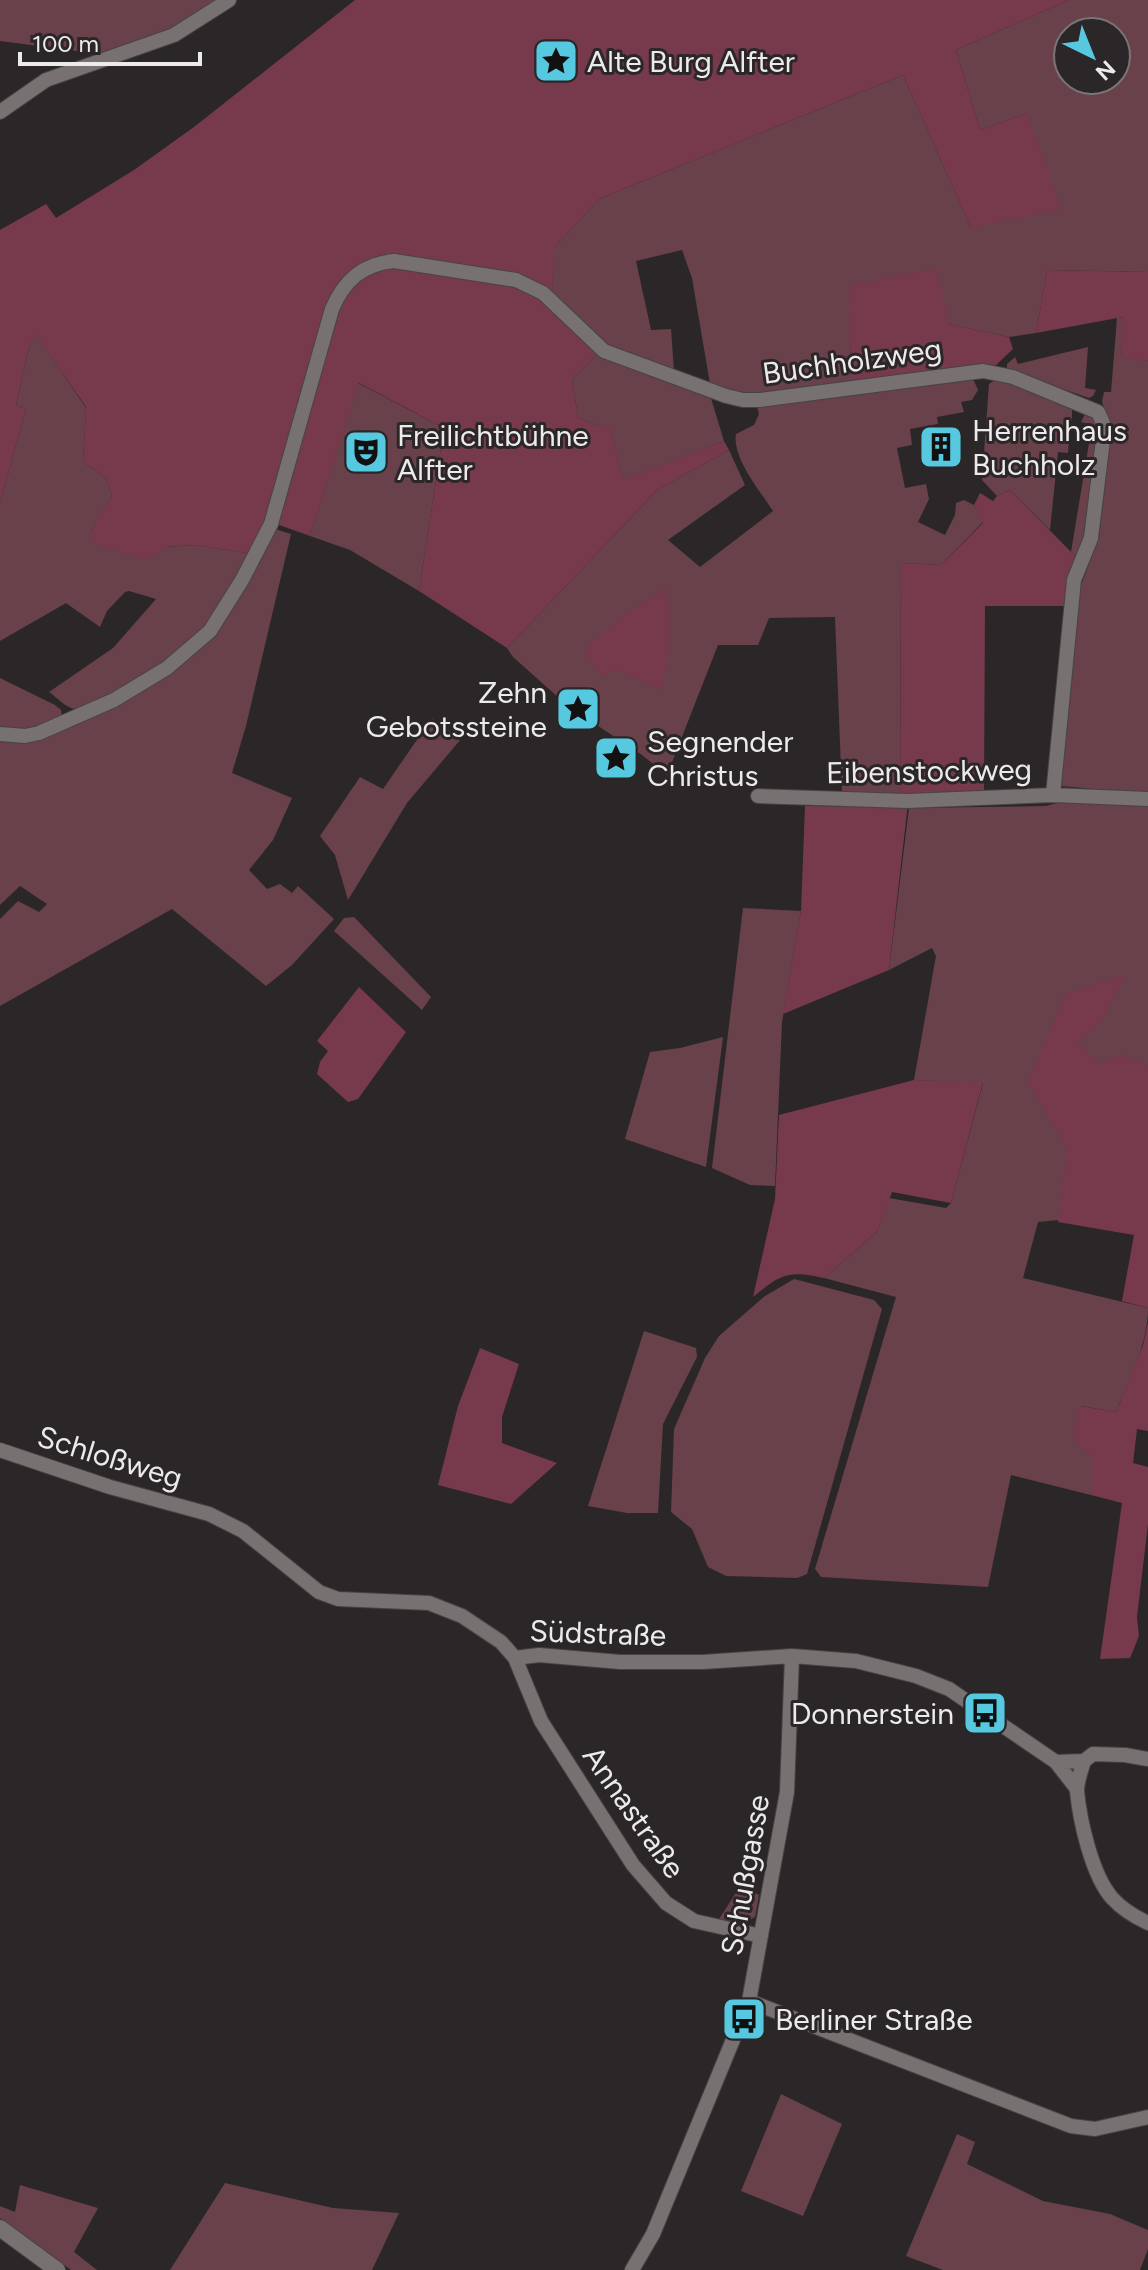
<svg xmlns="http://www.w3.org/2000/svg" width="1148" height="2270" font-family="Figtree,sans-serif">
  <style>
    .green { fill: #68414b; fill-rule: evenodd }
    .forest { fill: #773a4c }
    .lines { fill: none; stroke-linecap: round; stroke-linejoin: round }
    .minor-casing { stroke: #474445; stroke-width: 16 }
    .tertiary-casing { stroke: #474445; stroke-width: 18 }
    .minor { stroke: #777172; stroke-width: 14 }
    .tertiary { stroke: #777172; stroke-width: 16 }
    .labels { text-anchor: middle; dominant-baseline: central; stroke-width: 6; stroke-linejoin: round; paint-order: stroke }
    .poi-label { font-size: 30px; fill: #edeaeb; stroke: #2b2728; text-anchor: start }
    .street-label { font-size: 30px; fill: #edeaeb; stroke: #2b2728 }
  </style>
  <rect width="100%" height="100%" fill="#2b2728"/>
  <!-- green -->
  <path class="green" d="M0,0h229l-114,56 -115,-15z
    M1069,0h79v272l-101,-2 -11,63 -27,4 -60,-13 -99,-38 1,99 -104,11 -37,-1 14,46 -101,40 -13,-53 -14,-3 -18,-8 -6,-38 31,-31 -51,-54 1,-45 46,-50 304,-124 68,153 56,-115 -47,17 -24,-80zM1068,32h48v48h-48zM682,250l10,28 18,106 -36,-13 -3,-42 -20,1 -15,-69z
    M1124,317l-3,40 27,4v433l-87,-8 16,-190 22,-59 12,-104 -9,-32 2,-9h7l6,-74z
    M36,334l50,74 -3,54 23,16 6,18 -20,33 72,18 30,-2 60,9c-14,22 -26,49 -43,69 -19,22 -107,89 -136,86 -11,-2 -17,-11 -26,-17l64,-44 43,-49 -27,-8 -4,1 -18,19 -7,16 -34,-24 -66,38v-138l26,-94 -10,-4 13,-58z
    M1088,347l-3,41 11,2 -3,6 -4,2 -82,-28v-6l8,-7 3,7z
    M970,378l4,3 4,9 -6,10 -11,2 3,10 -27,5 1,7 -28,5 2,16 -15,3 8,40 21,-4 3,15 -11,23 27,13 10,-20 1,-12 8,-3 10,5 9,17 -42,43 -40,-2 -1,230 -58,1 -7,-177 -66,1 -11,27h-40l-51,130 -25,-20 -74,-49 -55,-49 -6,-9 150,-158 72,-40 16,35 -77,55 32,27 73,-56c-12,-19 -41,-53 -37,-77l18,-9 5,-11 -2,-8z
    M998,378l74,29v14h-8l-3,19 8,2 -1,11 -10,-1 -8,78 -40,-40 -13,6 -15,-16 7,-96z
    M358,383l86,45 -25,163 -69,-41 -40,-14z
    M1086,412l9,9 4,10 -12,102 -8,27 -8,-8 21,-127 -11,-3z
    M275,529l16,5 -45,192 -14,47 60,25 -19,42 -24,30 18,19 13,-5 12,9 6,-7 36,33 -42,46 -26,21 -94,-77 -172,97v-87l18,-18 21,11 8,-8 -27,-18 -20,19v-166l26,2 51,-16 102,-59z
    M0,678l55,27 6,5 1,8 -30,12 -32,-1z
    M432,718l29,21 -54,64 -59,97 -13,-45 -15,-19 40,-59 23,12z
    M1061,802l87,2v431l-89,-15 -21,2 -15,56 125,30c0,37 -19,71 -32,104l-35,-6 10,50v39l-80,-20 -23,112 -167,-10 -6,-8 81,-272 -72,-19 53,-46 12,-34 57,10 5,-5 32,-120 -69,-3 22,-124 -4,-8 -43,22 20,-162 137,-2z
    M743,908l58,3 -19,111 -7,164 -25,-1 -38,-17z
    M354,917l77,80 -9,13 -88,-79 10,-13z
    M723,1037l-17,130 -81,-28 25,-87 30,-4z
    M794,1279l80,21 8,9 -75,265 -10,4 -71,-2 -18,-9 -16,-38 -21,-17 3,-83 31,-71 14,-22 46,-40z
    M644,1331l52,17 1,9 -34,67 -5,89h-31l-39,-7z
    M741,1885l18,10 -4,22 -12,6 -24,-4z
    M781,2094l61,30 -39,92 -62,-25z
    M957,2134l18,8 -8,22 76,37 67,13 38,16v19l-8,21h-197l-37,-14z
    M225,2183l108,25 66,5 -27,57h-202z
    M20,2185l78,23 -24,44 23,18h-26l-71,-52v-12l15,6z"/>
  <!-- forest -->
  <path class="forest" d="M355,0h714l-113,50 24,80 47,-17 34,96 -90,19 -68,-153 -304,124 -45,49 -2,46 51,54 -31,31 6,38 18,8 14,2 13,53 101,-39 5,9 -72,40 -150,158 -88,-57 25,-163 -85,-45 -49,153 -39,-14 -17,32 -60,-9 -30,2 -17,13 -56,-17c-3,-16 13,-33 21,-47l-6,-18 -23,-16 3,-55 -50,-72 -7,12 -13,58 10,4 -26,94v-273l46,-26 10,14 78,-48 60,-43z
    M937,268l12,56 60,13 4,12 -17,16 -145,20 -2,-99z
    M1047,270l101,2v89l-27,-3 2,-41 -87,16z
    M1010,490l69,70 -13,46h-81l-1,187 -75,1 -20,176 -106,44 18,-103 4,-105 95,1 1,-244 40,2 42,-42 -9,-18 6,-12 13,8 4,-5z
    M668,587l2,53 -8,50 -48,-21 -9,7 -7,-4 -14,-22 39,-35z
    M1127,975l-27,48 -23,20 23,22 20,-11 28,12v242l-26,-7 12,-66 -76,-13 10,-72 -40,-67 37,-89z
    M359,987l47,45 -48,67 -10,3 -31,-28 3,-12 8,-11 -11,-10z
    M914,1080l69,2 -32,121 -59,-11 -15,40 -53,46c-36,-8 -43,-4 -71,19l22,-98 4,-84z
    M1148,1323v108l-11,-2 -4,34 15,4v57l-11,93 2,19 -9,22 -30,1 22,-156 -31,-8v-39l-18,-16 7,-34 36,6 27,-67z
    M480,1348l39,16 -17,53v26l55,20 -46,41 -73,-19 20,-79z"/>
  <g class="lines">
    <!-- minor casing -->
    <g class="minor-casing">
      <path id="minor" d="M0,112l46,-32 128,-45 55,-35
        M0,734l25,2 14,-3 75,-33 53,-32 43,-37 32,-51 29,-56 61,-215c12,-28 30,-45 62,-48l122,19 27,13 61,58 122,45 17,4h17l223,-29 30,6 85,35 5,11v17l-12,98 -17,42 -21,215
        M758,796l149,5 146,-6 95,4
        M0,1450l110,37 99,27 34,17 76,61 19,7 91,4 33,13 39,26 14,16 26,63 92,144 33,38 28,18 67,15
        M515,1658l24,-3 81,7h83l89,-6 64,5 60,15 33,13 107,73 28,-1 9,-7 32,1 23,4
        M1084,1761c-3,10 -7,20 -7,30 3,31 15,84 35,107 10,11 23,19 36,25
        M1056,1762l21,27
        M749,2001l322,125 24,3 53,-12
        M632,2270l21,-36 96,-233 38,-209 5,-136"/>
    </g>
    <!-- tertiary casing -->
    <g class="tertiary-casing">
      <path id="tertiary" d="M0,2228l57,42"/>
    </g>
    <!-- minor -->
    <use href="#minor" class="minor"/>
    <!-- tertiary -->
    <use href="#tertiary" class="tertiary"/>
  </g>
  <!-- icons -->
  <defs>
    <g id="sight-square" transform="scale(2.3)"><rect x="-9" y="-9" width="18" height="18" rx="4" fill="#56c9e1" stroke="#2b2728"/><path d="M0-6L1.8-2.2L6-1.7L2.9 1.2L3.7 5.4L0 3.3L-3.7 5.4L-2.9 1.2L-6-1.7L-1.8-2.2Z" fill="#111"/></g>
    <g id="building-square" transform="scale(2.3)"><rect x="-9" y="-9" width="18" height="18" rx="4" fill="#56c9e1" stroke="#2b2728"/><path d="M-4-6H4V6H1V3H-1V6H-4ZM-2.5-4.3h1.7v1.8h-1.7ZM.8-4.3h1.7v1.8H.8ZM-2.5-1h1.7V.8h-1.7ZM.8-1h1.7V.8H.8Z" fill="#111"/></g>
    <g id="theatre-square" transform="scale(2.3)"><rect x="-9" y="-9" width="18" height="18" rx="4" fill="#56c9e1" stroke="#2b2728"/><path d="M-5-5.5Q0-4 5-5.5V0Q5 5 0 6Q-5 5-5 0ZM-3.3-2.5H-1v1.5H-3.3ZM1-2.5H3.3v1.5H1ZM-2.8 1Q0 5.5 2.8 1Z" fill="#111"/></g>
    <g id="bus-square" transform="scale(2.3)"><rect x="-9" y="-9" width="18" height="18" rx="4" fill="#56c9e1" stroke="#2b2728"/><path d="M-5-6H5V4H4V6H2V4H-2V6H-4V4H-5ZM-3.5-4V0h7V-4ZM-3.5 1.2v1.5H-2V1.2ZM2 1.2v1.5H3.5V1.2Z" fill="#111"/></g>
  </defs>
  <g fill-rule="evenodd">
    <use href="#sight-square" x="556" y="61"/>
    <use href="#building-square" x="941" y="447"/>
    <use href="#theatre-square" x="366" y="452"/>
    <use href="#sight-square" x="578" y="709"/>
    <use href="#sight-square" x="616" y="758"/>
    <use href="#bus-square" x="985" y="1713"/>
    <use href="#bus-square" x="744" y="2019"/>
  </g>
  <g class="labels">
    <!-- poi labels -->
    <g class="poi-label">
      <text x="587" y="61">Alte Burg Alfter</text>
      <text x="972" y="430">Herrenhaus<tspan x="972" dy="34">Buchholz</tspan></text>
      <text x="397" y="435">Freilichtbühne<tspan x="397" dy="34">Alfter</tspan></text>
      <text x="547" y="692" text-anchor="end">Zehn<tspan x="547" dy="34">Gebotssteine</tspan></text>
      <text x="647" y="741">Segnender<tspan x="647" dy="34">Christus</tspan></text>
      <text x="954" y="1713" text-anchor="end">Donnerstein</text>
      <text x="775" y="2019">Berliner Straße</text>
    </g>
    <!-- street labels -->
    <g class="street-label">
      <text transform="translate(852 361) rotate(-8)">Buchholzweg</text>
      <text transform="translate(929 771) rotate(-1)">Eibenstockweg</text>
      <text transform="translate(110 1457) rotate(17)">Schloßweg</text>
      <text transform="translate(598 1633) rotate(2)">Südstraße</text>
      <text transform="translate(634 1812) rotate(55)">Annastraße</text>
      <text transform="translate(745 1875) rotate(-80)">Schußgasse</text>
    </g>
  </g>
  <!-- north arrow -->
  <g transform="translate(1092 56) rotate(137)"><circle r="38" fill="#2b2728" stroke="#797576" stroke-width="2"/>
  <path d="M0-6L14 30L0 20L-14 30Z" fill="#56c9e1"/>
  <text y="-12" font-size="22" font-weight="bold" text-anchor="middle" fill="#edeaeb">N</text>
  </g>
  <!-- scale -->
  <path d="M20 52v12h180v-12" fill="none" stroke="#edeaeb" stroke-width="4"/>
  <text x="32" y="52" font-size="24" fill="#edeaeb" stroke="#2b2728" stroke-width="6" paint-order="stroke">100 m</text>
</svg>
